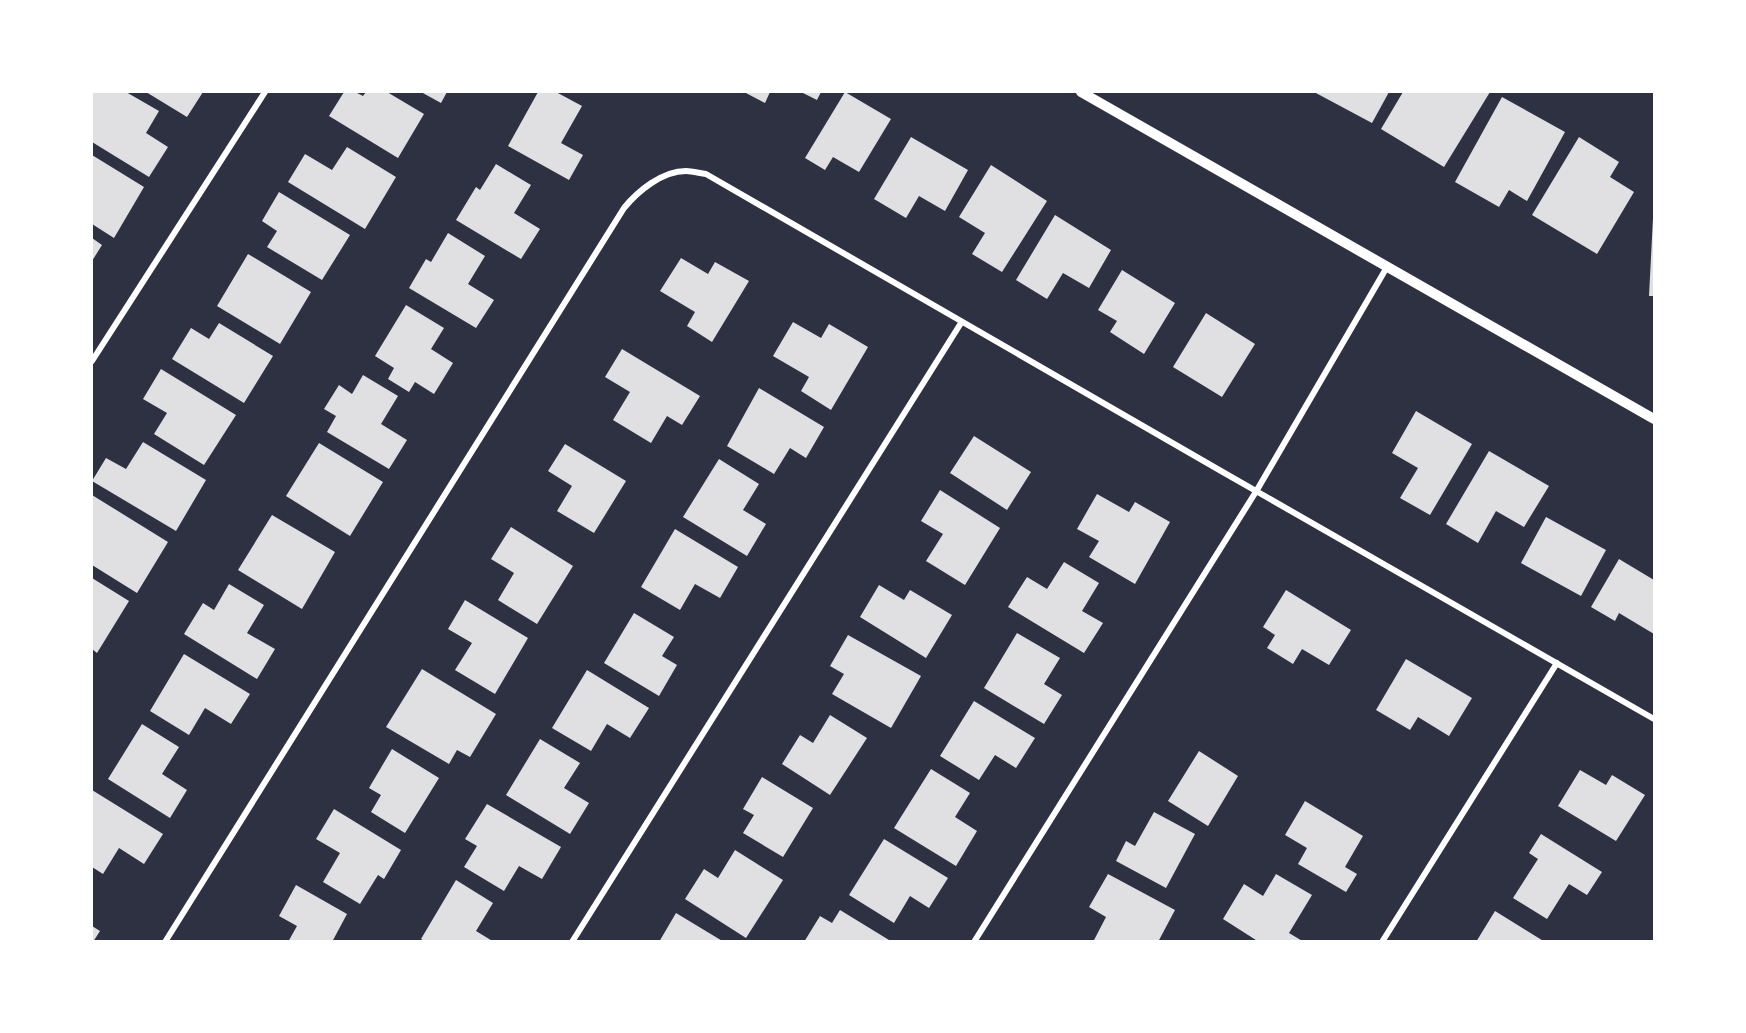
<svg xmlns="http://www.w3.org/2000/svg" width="1746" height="1033" font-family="Raleway,sans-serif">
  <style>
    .building { fill: #e0e0e3 }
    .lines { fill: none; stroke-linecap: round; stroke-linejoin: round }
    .minor { stroke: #fff; stroke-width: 6 }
    .tertiary { stroke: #fff; stroke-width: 10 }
  </style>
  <rect width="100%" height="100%" fill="#2d3142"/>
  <!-- building -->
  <path class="building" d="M92,92h34l33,19 -13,22 22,14 -19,30 -57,-35z
    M146,92h57l-16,25z
    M344,92h11l8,4 3,-4h21l37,22 -26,44 -69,-42z
    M421,92h26l-6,11z
    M538,92h18l26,14 -21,37 22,12 -14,25 -61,-34z
    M744,92h26l-5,11z
    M801,92h20l-4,8z
    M845,92l46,27 -32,53 -26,-15 -8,13 -20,-12z
    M1314,92h75l-17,31z
    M1403,92h87l-46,75 -63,-38z
    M1502,97l63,35 -38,69 -18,-11 -10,17 -44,-25z
    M911,137l57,33 -23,41 -26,-15 -13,22 -32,-19z
    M1579,137l40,25 -9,15 24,15 -37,62 -65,-39z
    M347,147l49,30 -31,52 -77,-47 17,-28 27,16z
    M92,155l52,32 -30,51 -22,-14z
    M496,164l35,21 -17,28 26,16 -19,30 -65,-39 20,-33 4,3z
    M991,165l56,36 -45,71 -30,-18 13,-21 -26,-16z
    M279,192l71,43 -28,45 -55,-33 10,-16 -15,-10z
    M1055,215l56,35 -22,38 -26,-15 -16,26 -31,-19z
    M1653,218h1v78h-5z
    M448,233l37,23 -17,28 26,16 -18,28 -67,-40 17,-29 5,3z
    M92,238l10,7 -10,16z
    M248,254l63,38 -31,52 -63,-38z
    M681,258l27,16 7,-12 34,19 -37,61 -25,-16 8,-14 -35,-21z
    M1122,270l53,33 -31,51 -34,-22 7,-11 -19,-11z
    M406,305l38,23 -13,21 22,14 -19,31 -19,-12 -6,10 -21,-13 6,-11 -19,-12z
    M1206,313l49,31 -33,53 -49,-30z
    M793,322l28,16 8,-14 39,23 -37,63 -30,-19 8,-14 -36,-21z
    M219,323l54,33 -29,47 -72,-44 19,-31 18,11z
    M622,349l78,47 -18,29 -15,-9 -16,27 -38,-23 17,-28 -25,-15z
    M161,369l75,46 -32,50 -50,-31 13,-21 -24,-14z
    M363,375l35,21 -17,28 26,16 -18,29 -62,-37 9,-16 -12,-7 15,-24 13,9z
    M759,388l65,39 -18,31 -16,-10 -16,26 -47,-28z
    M1416,411l56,33 -42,71 -30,-17 18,-30 -26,-15z
    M974,436l57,36 -24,38 -57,-37z
    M143,442l63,38 -30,51 -84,-50 14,-23 20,11z
    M319,443l64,39 -33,54 -64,-40z
    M565,444l61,37 -32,52 -37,-22 15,-25 -24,-15z
    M1489,451l60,35 -25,41 -28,-16 -18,32 -32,-19z
    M719,459l40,25 -16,26 23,14 -19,32 -64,-39z
    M940,490l60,38 -35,57 -39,-24 17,-27 -22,-13z
    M1097,494l32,18 6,-10 35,20 -35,62 -46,-27 10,-16 -22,-12z
    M92,495l76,47 -31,51 -45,-28z
    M272,515l63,37 -33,57 -64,-39z
    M1546,517l60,33 -25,46 -60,-33z
    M511,527l62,39 -36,58 -39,-24 16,-27 -23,-14z
    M675,529l63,38 -18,31 -25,-14 -15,26 -39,-23z
    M1619,559l35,21v54l-35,-21 -4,8 -24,-14z
    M1064,562l35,21 -17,28 21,12 -19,30 -76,-46 19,-30 20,12z
    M92,578l37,23 -32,52 -5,-4z
    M229,584l35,21 -17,28 28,16 -18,30 -73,-45 19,-31 11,7z
    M879,585l25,15 6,-10 42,25 -26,43 -66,-41z
    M1286,590l65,40 -22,35 -27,-16 -9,15 -26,-16 8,-13 -12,-8z
    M465,600l63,38 -33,56 -40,-24 17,-27 -24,-14z
    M634,613l40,24 -12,19 15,9 -18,31 -55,-33z
    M1017,633l43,25 -16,26 18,11 -18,29 -60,-36z
    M848,635l73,41 -30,52 -59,-34 12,-20 -14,-8z
    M184,654l66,40 -19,30 -26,-16 -16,27 -39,-24z
    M1406,659l66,39 -23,38 -31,-19 -8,13 -34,-20z
    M422,669l74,45 -26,43 -13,-7 -8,14 -63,-37z
    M587,670l62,38 -19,30 -23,-14 -16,27 -39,-23z
    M974,701l61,37 -19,30 -21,-13 -16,25 -39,-24z
    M830,715l37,23 -37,57 -48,-31 18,-29 13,8z
    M142,724l37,23 -17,27 25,16 -17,28 -62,-39z
    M540,739l40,24 -16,25 25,15 -19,31 -64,-39z
    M392,749l47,29 -34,55 -34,-21 10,-17 -12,-7z
    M1199,751l39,25 -30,50 -40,-25z
    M931,769l39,24 -15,24 22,14 -21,35 -62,-38z
    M1580,770l26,15 6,-10 33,20 -29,46 -58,-35z
    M762,777l51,31 -30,49 -40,-24 11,-18 -11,-6z
    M92,790l71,44 -19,30 -25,-16 -16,26 -11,-7z
    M1305,801l58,35 -18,31 12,7 -11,18 -48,-28 9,-16 -22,-13z
    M487,804l74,43 -19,32 -23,-13 -15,25 -40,-24 13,-21 -12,-7z
    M334,809l67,41 -17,29 -6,-4 -18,29 -37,-22 17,-29 -24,-14z
    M1154,812l41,22 -29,54 -50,-27 10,-20 9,5z
    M1541,834l61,38 -15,23 -18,-11 -22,35 -34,-21 25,-39 -9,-6z
    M884,839l64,39 -19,30 -19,-12 -16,27 -45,-28z
    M735,850l48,30 -37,58 -61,-39 19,-30 14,9z
    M1108,874l67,36 -17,32h-65l13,-25 -17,-10z
    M1276,874l36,21 -23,38 15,9h-45l-36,-23 21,-35 19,12z
    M456,880l37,23 -17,28 18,11h-68l-5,-3z
    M296,885l51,29 -15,28h-44l9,-16 -18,-10z
    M840,910l49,30 -1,2h-84l16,-26 12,7z
    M1495,911l50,31h-69z
    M676,913l48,29h-65z
    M92,926l8,5 -7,11h-1z"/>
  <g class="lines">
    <!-- minor -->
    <path class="minor" d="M92,361l173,-269
      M165,942l459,-734c14,-17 38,-37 62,-37 6,0 13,2 20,3 315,184 632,363 948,545
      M572,942l389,-619
      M974,942l283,-452 130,-223
      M1382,942l175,-279"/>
    <!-- tertiary -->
    <path class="tertiary" d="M1081,92l573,327"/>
  </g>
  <!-- border -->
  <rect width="1746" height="1033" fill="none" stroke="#ffffff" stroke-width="186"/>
</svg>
